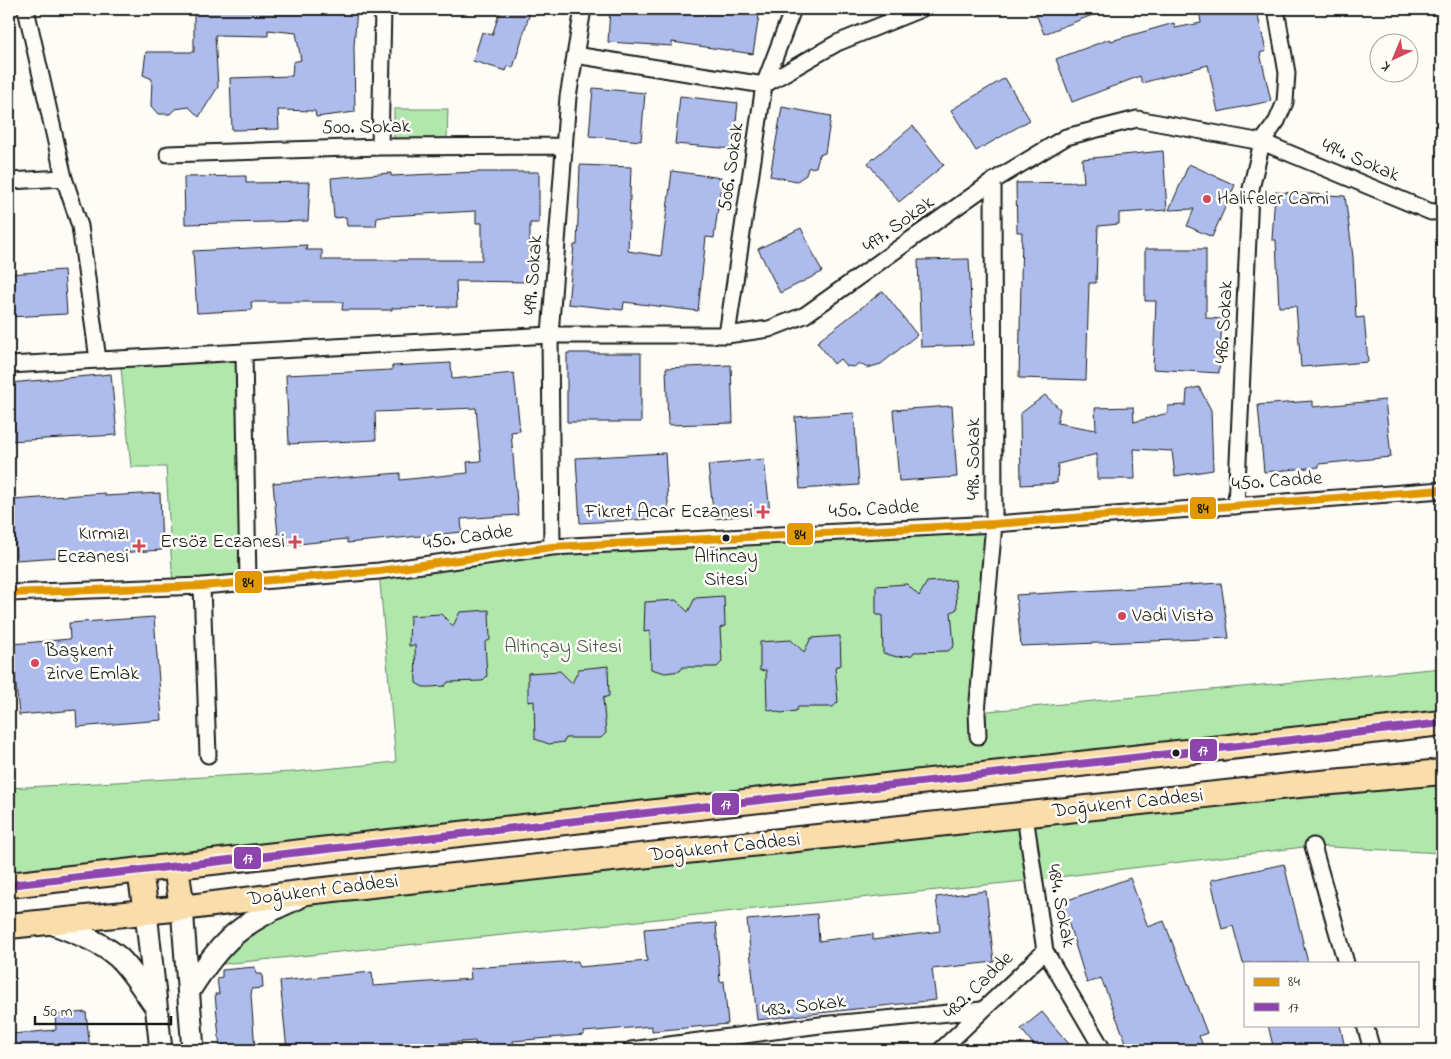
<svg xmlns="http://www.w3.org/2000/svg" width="1451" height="1059" font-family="'Indie Flower',sans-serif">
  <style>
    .green { fill: #b0e8ac; stroke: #668264 }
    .building { fill: #adbcec; stroke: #1c1c1c }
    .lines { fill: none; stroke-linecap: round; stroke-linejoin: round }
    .street-casing { stroke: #1c1c1c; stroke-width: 19 }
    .secondary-casing { stroke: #1c1c1c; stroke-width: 25 }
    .primary-casing { stroke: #1c1c1c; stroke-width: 28 }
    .street { stroke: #fdfcf7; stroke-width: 15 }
    .secondary { stroke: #fdfcf7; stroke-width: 21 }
    .primary { stroke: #f9deab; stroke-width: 24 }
    .bus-1-casing { stroke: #fdfcf7; stroke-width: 11 }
    .bus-2-casing { stroke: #fdfcf7; stroke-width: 11 }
    .bus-1 { stroke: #e19803; stroke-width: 8 }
    .bus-2 { stroke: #8e44ad; stroke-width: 8 }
    .poi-dot { fill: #d1495b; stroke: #fdfcf7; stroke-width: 2 }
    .bus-dot { fill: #1c1c1c; stroke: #fdfcf7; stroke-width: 2 }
    .labels { text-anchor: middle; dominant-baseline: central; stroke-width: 5; stroke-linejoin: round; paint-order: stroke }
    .bus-label { font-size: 19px; fill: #1c1c1c; stroke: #fdfcf7 }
    .street-label { font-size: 20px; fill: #1c1c1c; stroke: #fdfcf7 }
    .poi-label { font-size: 20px; fill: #1c1c1c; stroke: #fdfcf7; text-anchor: start }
    .park-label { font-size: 20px; fill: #485947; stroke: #fdfcf7 }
    .line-badge { stroke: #fdfcf7; stroke-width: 2 }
    .badge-label { font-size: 14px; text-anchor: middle; font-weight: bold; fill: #fff }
    .pale-badge-label { font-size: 14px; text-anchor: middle; font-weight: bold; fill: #111 }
  </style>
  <rect width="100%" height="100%" fill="#fdfcf7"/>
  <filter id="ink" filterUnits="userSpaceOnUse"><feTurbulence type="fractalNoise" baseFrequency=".02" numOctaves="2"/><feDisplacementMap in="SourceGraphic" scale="10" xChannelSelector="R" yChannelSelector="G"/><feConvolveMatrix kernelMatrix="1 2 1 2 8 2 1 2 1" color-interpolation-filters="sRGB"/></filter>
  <g filter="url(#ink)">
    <!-- green -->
    <path class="green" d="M394,109h54l-1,30 -53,2z
      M244,353l4,229 -75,5 -7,-120h-35l-11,-109z
      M994,524l-16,188 464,-44v55l-1433,161v-96l284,-16 103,-10 -17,-191 173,-24z
      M1442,772v81l-130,-7 -278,34 -830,86 111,-75z"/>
    <!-- building -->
    <path class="building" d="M194,9h163l-3,37 1,66 -39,5 -1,-6 -37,-1 1,19 -47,1 -2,-52 62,-2 1,-14 8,-2 -5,-27 -28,-3v6l-53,-1 3,52 -19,30 -10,-10 -14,2 -5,5h-12l-7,-8 1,-27 -9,-4 3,-23h48z
      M501,9h30l-18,59 -5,-2 -2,5 -33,-10 9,-29 10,3z
      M610,9h150l-7,45 -81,-12v4l-64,-4z
      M1034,9h71v1l-61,24z
      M1199,9h56v3h2l9,39 -6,2 11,48 -53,11 -10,-47 -66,18 -2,-7 -68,26 -16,-43 54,-20 1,2 63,-18 1,5 26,-5z
      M1005,78l25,42 -54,31 -25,-41z
      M593,88l52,5 -4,48 -52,-5z
      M680,96l58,7 -5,46 -58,-5z
      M782,107l49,9 -6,37 -6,2 -3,12 -8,1 -2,7 -9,6 -27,-5z
      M913,126l31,39 -45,37 -31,-39z
      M1163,151l4,59 -48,3v11l-21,2 -2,57h-7l-3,97 -67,-2 3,-146h-5l-1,-49 68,-1 -2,-23z
      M1189,164l46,21 -23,52 -25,-11 7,-17 -25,1z
      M580,165l51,2 -3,84 33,5 11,-85 50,7 -8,60 -8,-1 -8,74 -74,-9 -1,8 -55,-6 6,-59h3z
      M476,172h63v51h-9v59l-74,-1 1,26 -65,1v2h-50l1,-8h-92l1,8 -55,3 -4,-62 114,-6 -1,5h16v10h160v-37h-6v-12l-88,5 -11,2 -1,8h-29l-1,-9 -12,1 -3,-40 60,-5v3z
      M246,176v7l64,-1 -2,39 -123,3 -1,-47z
      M1275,192l70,4 8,61 3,61 8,-1 4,45 -67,5 -5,-61 -17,1 -3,-67h-4z
      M801,228l21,44 -42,21 -22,-44z
      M1145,249h61v69l16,1 -3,54 -66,-4 3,-68h-11z
      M969,259l4,86 -52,2 -3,-87z
      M64,270l3,44 -58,3v-43z
      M883,291l34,44 -36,29 -14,4 -8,-5 -5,4 -8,-1 -6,-7 -6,5 -17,-22z
      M567,353h74v69h-74z
      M451,363l1,16 62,-6 6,58 -9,1 7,83 -57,4 1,13 -115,11v-4l-68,7 -6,-63 127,-10v7l68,-7 -1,-11 14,-1 -5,-53 -101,4 1,28 -87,4 -3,-69 106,-5v-4z
      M731,365l2,58 -65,2 -2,-57z
      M111,374l6,61 -108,6v-58z
      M1199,387l12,23 2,60 -38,6 -3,-25 -38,-2 1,30h-38v-25l-39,10 -1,19 -36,2 -1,-71 25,-19 15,14 -3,14 39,7 -1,-22 38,-1 1,15 34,-9v-7l18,-1 1,-15z
      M1385,400l6,57 -72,7v3l-55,5 -6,-67 55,-4v6z
      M952,406l5,71 -58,4 -6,-71z
      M854,413l5,72 -59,4 -5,-72z
      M665,453l4,65 -89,5 -4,-65z
      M764,459l6,53 -56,7 -6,-54z
      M105,493v3l55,-3 2,57 -146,10 -3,-60z
      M955,580l2,29 -6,3 3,34 -6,5 -34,1 -2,3 -15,2 -14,-4 -1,-38h-6v-29l31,-2 12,12 8,-14z
      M1221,583l8,55 -208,8 -5,-51z
      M724,596l1,30 -5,2 2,34 -5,5h-34l-3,4 -15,2 -14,-4 -1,-38 -6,1 1,-30 31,-2 12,12 7,-14z
      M489,610l1,30 -5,2 2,34 -5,5 -34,1 -3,4 -15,1h-7l-7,-4 -1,-38 -6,1 1,-30 31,-2 12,12 7,-14z
      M154,617l8,103 -85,7 -1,-17 -57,5 -7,-71 58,-5 -1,-16z
      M840,636l1,29 -6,2 3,35 -5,5h-35l-2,4 -15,2 -14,-4 -1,-39 -6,1v-29l31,-2 13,12 7,-14z
      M608,666l1,30 -6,2 3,35 -5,5h-35l-2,4 -15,2 -14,-5 -1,-38 -6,1v-29l32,-2 12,12 7,-14z
      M1284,864l24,99h-65l-10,-37 -11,3 -11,-49z
      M1130,878l18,49 16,-6 43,112 -8,3 6,14h-76l-28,-72 -14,5 -25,-81z
      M986,891l8,71 -62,7 4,31 -179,20 -10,-100 70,-6 2,27 54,-7v6l67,-9 -4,-34z
      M716,923l4,59 4,-1 4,43 -76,7v-5l-68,6v3l-71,6 1,6 -38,3 -1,-9 -98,7 1,2h-91l-7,-69 92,-9 1,14 98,-7 -1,-11 108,-7 1,6 68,-6 -3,-32z
      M255,967l1,7h6l1,14 -11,1 -1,6 4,55h-30l-1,-3 -4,1 -5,-54h4l-2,-16 5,-1v-7z
      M86,1012l4,38h-77l-1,-16 44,-4 -1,-15z
      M1042,1012l32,38h-36l-17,-21z
      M1268,1025h72l5,23 -10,2h-61z"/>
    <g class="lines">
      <!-- street casing -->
      <g class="street-casing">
        <path id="street" d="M26,9l38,169 16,48 18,134
          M575,55l189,30 73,-42 84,-34
          M380,147l3,-138
          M168,154l212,-7 184,-1
          M9,181l55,-3
          M727,335l37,-250 29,-76
          M244,353l4,229
          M9,365l541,-30h177l42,-6 36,-14 188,-134 73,-44 71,-18 125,23 169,70 11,-1
          M1236,506l14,-313 12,-51 15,-21 8,-19 2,-29 -11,-64
          M552,547l-2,-212 18,-238 15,-88
          M202,586l6,169
          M9,593l193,-7 177,-15 173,-24 442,-23 448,-34
          M978,736l-1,-24 17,-188 -1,-343
          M1025,816l20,135 58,99
          M1313,846l33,117
          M1365,1025l7,25
          M631,1050l189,-25 162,-15
          M941,1050l104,-99"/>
      </g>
      <!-- secondary casing -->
      <g class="secondary-casing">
        <path id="secondary" d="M182,908l11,142
          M146,912l15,138
          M49,922c24,10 49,18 69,35 15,14 26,34 38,50
          M189,991c32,-51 54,-70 109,-93"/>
      </g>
      <!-- primary casing -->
      <g class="primary-casing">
        <path id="primary" d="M176,867l6,41
          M140,871l6,41
          M9,885l1433,-162
          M9,926l173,-18 133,-17 984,-106 143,-13"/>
      </g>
      <!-- street -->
      <use href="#street" class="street"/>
      <!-- secondary -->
      <use href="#secondary" class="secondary"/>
      <!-- primary -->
      <use href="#primary" class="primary"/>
      <!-- bus-1 casing -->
      <g class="bus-1-casing">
        <path id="bus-1" d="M9,593l193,-7 177,-15 173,-24 442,-23 448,-34"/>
      </g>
      <!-- bus-2 casing -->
      <g class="bus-2-casing">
        <path id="bus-2" d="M9,885l1433,-162"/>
      </g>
      <!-- bus-1 -->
      <use href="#bus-1" class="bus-1"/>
      <!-- bus-2 -->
      <use href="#bus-2" class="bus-2"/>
    </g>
  </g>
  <!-- markers -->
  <g class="poi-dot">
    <circle cx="1207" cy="199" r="5"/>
    <path d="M760.5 504.5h5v5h5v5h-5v5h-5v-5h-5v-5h5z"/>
    <path d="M292.5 534.5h5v5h5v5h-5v5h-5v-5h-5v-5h5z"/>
    <path d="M136.5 538.5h5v5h5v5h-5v5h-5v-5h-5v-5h5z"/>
    <circle cx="1122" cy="616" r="5"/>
    <circle cx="35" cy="663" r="5"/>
  </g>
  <g class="bus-dot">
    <circle cx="726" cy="538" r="4.5"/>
    <circle cx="1176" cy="753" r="4.5"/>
  </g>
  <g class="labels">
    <!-- bus labels -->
    <g class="bus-label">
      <text x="726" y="557">Altincay<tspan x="726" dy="23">Sitesi</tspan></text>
    </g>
    <!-- street labels -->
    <g class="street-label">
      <text transform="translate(366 128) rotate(-1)">500. Sokak</text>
      <text transform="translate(1360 161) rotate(23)">494. Sokak</text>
      <text transform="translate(732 167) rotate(-82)">506. Sokak</text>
      <text transform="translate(899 225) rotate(-36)">497. Sokak</text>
      <text transform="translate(534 275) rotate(-86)">499. Sokak</text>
      <text transform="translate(1225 322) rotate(-87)">496. Sokak</text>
      <text transform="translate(974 459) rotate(-90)">498. Sokak</text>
      <text transform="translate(1277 482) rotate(-4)">450. Cadde</text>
      <text transform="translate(874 510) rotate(-3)">450. Cadde</text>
      <text transform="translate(468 538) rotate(-8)">450. Cadde</text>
      <text transform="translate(1128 804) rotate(-6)">Doğukent Caddesi</text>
      <text transform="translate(725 848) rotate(-6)">Doğukent Caddesi</text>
      <text transform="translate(323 891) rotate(-7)">Doğukent Caddesi</text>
      <text transform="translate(1060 906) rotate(79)">484. Sokak</text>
      <text transform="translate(979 986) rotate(-44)">482. Cadde</text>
      <text transform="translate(804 1007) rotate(-7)">483. Sokak</text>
    </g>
    <!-- poi labels -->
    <g class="poi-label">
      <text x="1217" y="199">Halifeler Cami</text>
      <text x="753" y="512" text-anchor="end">Fikret Acar Eczanesi</text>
      <text x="129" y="534" text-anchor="end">Kırmızı<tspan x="129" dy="23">Eczanesi</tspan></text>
      <text x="285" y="542" text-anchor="end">Ersöz Eczanesi</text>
      <text x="1132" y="616">Vadi Vista</text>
      <text x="45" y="651">Başkent<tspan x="45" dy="23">Zirve Emlak</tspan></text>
    </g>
    <!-- park labels -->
    <g class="park-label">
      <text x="563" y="647">Altinçay Sitesi</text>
    </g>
  </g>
  <g class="line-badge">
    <rect x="1189" y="496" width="28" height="24" rx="5" fill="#e19803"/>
    <rect x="786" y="522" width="28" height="24" rx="5" fill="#e19803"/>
    <rect x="234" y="570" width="29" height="24" rx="5" fill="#e19803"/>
    <rect x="1189" y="738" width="29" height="24" rx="5" fill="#8e44ad"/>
    <rect x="711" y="792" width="29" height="24" rx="5" fill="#8e44ad"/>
    <rect x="233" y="846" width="29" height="24" rx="5" fill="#8e44ad"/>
  </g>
  <g class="badge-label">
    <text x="1203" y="755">17</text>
    <text x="726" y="809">17</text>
    <text x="248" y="863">17</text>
  </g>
  <g class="pale-badge-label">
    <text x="1203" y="513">84</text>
    <text x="800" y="539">84</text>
    <text x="248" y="587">84</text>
  </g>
  <!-- margin -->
  <rect width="1451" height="1059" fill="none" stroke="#fdfcf7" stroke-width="30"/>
  <rect x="15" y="15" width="1421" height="1029" fill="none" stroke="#1c1c1c" stroke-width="2" filter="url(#ink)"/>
  <!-- legend -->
  <rect x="1244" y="962" width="175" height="65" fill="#fdfcf7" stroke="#a3a29f"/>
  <rect x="1254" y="978" width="25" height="8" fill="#e19803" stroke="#a3a29f"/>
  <text x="1288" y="986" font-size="15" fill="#1c1c1c">84</text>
  <rect x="1254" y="1003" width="25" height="8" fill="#8e44ad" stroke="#a3a29f"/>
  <text x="1288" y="1012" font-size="15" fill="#1c1c1c">17</text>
  <!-- north arrow -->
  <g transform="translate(1394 58) rotate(224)"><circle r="24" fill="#fdfcf7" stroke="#a3a29f"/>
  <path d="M0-4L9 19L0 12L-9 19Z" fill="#d1495b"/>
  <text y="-8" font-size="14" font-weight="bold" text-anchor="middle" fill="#1c1c1c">K</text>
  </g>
  <!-- scale -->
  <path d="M35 1016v8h136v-8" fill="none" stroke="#1c1c1c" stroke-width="2.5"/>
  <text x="42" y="1016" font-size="15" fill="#1c1c1c" stroke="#fdfcf7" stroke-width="4" paint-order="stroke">50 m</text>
</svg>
